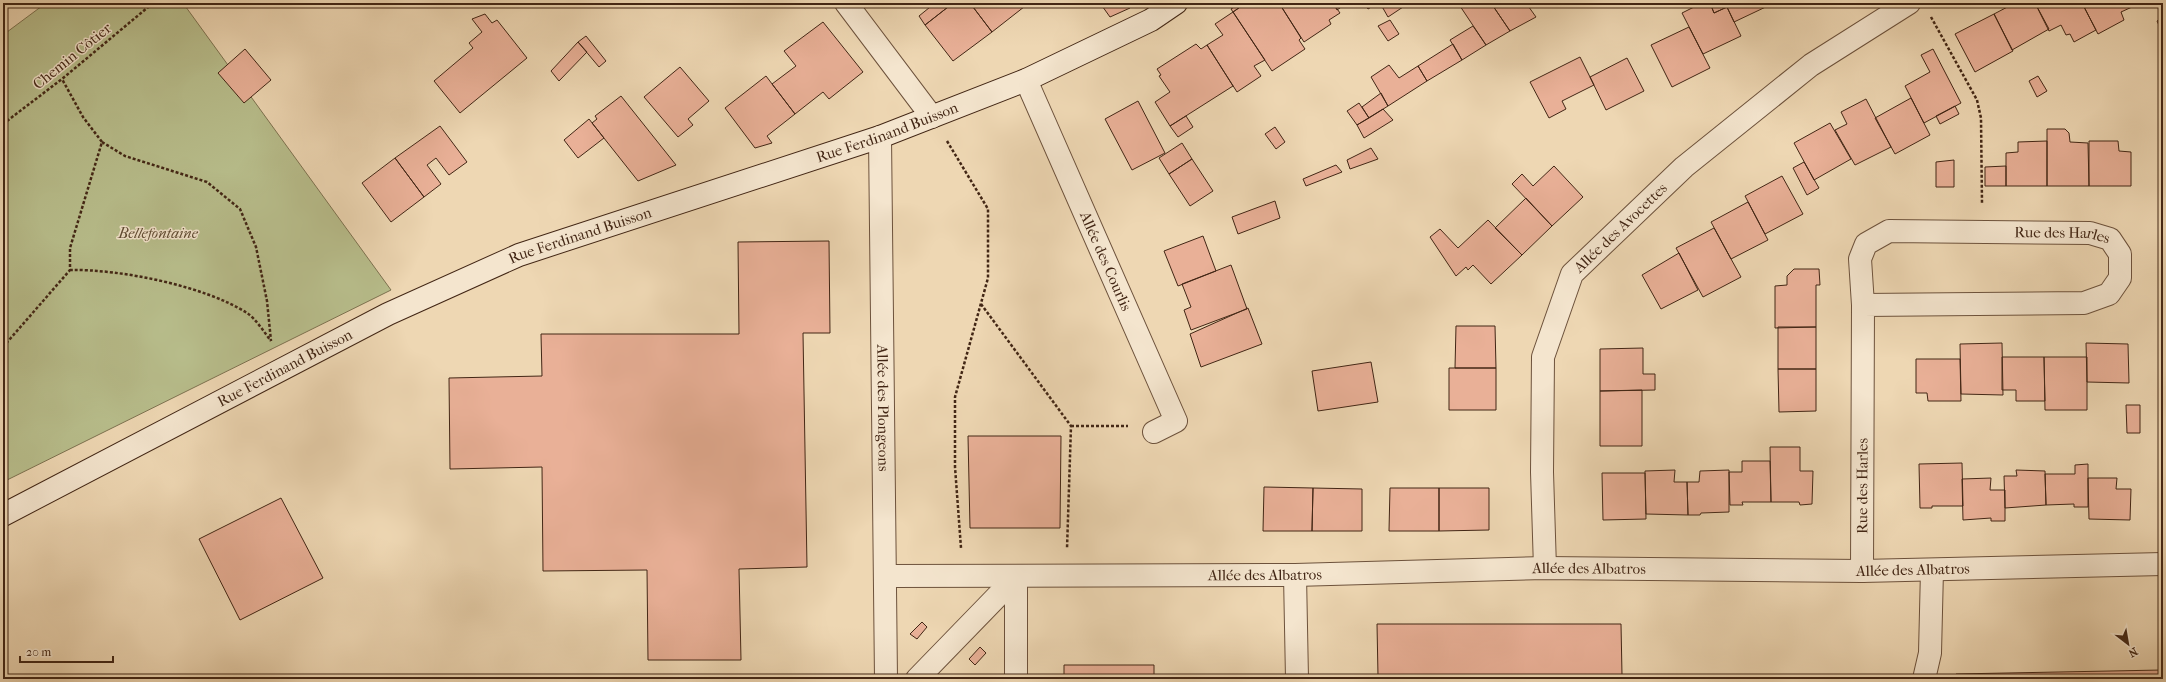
<svg xmlns="http://www.w3.org/2000/svg" width="2166" height="682" font-family="'IM FELL French Canon',serif">
  <style>
    .green { fill: #b8be8c; stroke: #7d7250 }
    .building { fill: #e9b097; stroke: #422615 }
    .lines { fill: none; stroke-linecap: round; stroke-linejoin: round }
    .street-casing { stroke: #6d523c; stroke-width: 24 }
    .secondary-casing { stroke: #422615; stroke-width: 24 }
    .path { stroke: #422615; stroke-width: 2.5; stroke-dasharray: 3 2; stroke-linecap: butt }
    .street { stroke: #f4e5ce; stroke-width: 22 }
    .secondary { stroke: #f4e5ce; stroke-width: 22 }
    .labels { text-anchor: middle; dominant-baseline: central; stroke-width: 3; stroke-linejoin: round; paint-order: stroke }
    .street-label { font-size: 15px; fill: #422615; stroke: #f4e5ce }
    .park-label { font-size: 15px; font-style: italic; fill: #604c33; stroke: #f4e5ce }
  </style>
  <rect width="100%" height="100%" fill="#eed7b3"/>
  <filter id="stains"><feTurbulence type="fractalNoise" baseFrequency=".005" numOctaves="4"/><feColorMatrix values="0 0 0 0 .2 0 0 0 0 .09 0 0 0 0 .02 0 0 0 .5 -.17"/></filter>
  <radialGradient id="worn" r=".72"><stop offset=".6" stop-color="#630" stop-opacity="0"/><stop offset="1" stop-color="#630" stop-opacity=".3"/></radialGradient>
  <!-- green -->
  <path class="green" d="M46,3h137l208,287 -388,192v-447z"/>
  <!-- building -->
  <path class="building" d="M935,3h11l2,4 -23,18 -6,-9z
    M945,3h25l22,29 -39,29 -28,-36 23,-18z
    M970,3h59l-37,29z
    M1100,3h26l4,5 -20,9z
    M1241,3h5l-13,9 -2,-3z
    M1246,3h5l2,3 5,-3h21l22,35 -2,2 6,9 -33,22 -39,-59z
    M1279,3h54l7,10 -11,7 2,4 -27,18z
    M1333,3h14l-10,7z
    M1364,3h14l-10,6z
    M1380,3h25l1,2 -18,12z
    M1458,3h33l19,28 -24,14z
    M1491,3h35l10,14 -26,14z
    M1702,3h8l4,10 13,-6 14,29 -38,18 -21,-41z
    M1710,3h15l2,4 -13,6z
    M1725,3h47v1l-38,18z
    M2015,3h20l14,26 -37,21 -18,-36z
    M2035,3h47l14,27 -22,12 -4,-8 -4,1 -5,-10 -12,6z
    M2082,3h48l2,4 -11,5 3,8 -26,14z
    M1233,12l32,48 -11,6 7,10 -24,16 -30,-47 16,-10 -8,-11z
    M485,14l7,9 5,-3 30,38 -67,55 -26,-32 39,-33 -4,-5 13,-11 -10,-13z
    M1994,14l19,37 -38,21 -20,-38z
    M2163,17v17l-6,-13z
    M1390,20l9,14 -11,7 -10,-15z
    M823,22l40,50 -34,27 -6,-7 -28,22 -23,-30 24,-18 -12,-15z
    M1473,26l13,19 -24,15 -12,-20z
    M1689,27l21,41 -38,19 -21,-42z
    M586,36l20,25 -7,6 -21,-25z
    M578,42l9,10 -28,29 -8,-10z
    M1196,44l5,5 6,-4 26,41 -63,40 -15,-24 15,-10 -11,-16 2,-1 -4,-6z
    M1453,44l9,16 -35,21 -9,-15z
    M245,49l26,31 -27,23 -26,-30z
    M1933,49l28,54 -37,20 -19,-37 25,-14 -9,-17z
    M1580,57l14,28 -32,16 4,8 -17,9 -19,-36z
    M1627,58l17,33 -38,19 -16,-33z
    M1389,65l10,13 19,-12 9,15 -39,25 -17,-29z
    M680,67l29,34 -21,18 5,6 -15,12 -34,-40z
    M766,76l29,38 -28,22 5,7 -17,5 -30,-40z
    M2038,76l9,15 -10,6 -8,-16z
    M1381,93l7,13 -19,12 -7,-11z
    M621,96l55,69 -38,16 -46,-58 5,-4 -2,-3z
    M1911,98l19,37 -35,19 -20,-36z
    M1866,99l25,48 -36,18 -20,-35 12,-6 -6,-12z
    M1138,101l27,52 -33,17 -27,-51z
    M1359,103l10,15 -12,7 -10,-14z
    M1955,106l4,8 -19,10 -4,-8z
    M1383,109l10,11 -29,18 -7,-13z
    M1186,116l7,11 -15,10 -8,-11z
    M589,119l15,19 -26,20 -14,-18z
    M1830,123l21,36 -37,21 -20,-37z
    M440,126l27,36 -18,13 -13,-17 -9,7 14,19 -17,13 -29,-39z
    M1275,127l10,15 -9,7 -11,-15z
    M2047,129h18l4,4 1,9 18,1 1,43h-42z
    M2047,141v45h-41v-33l12,-1v-10z
    M2089,141h29l1,10 12,1v34h-42z
    M1182,143l10,16 -23,15 -10,-16z
    M1371,148l7,11 -28,10 -3,-9z
    M395,158l29,39 -33,25 -29,-39z
    M1192,159l21,32 -23,15 -21,-32z
    M1954,160v27h-18v-25z
    M1804,162l15,26 -12,7 -14,-27z
    M1336,165l6,7 -36,14 -3,-7z
    M1554,166l29,31 -31,29 -40,-42 10,-10 11,12z
    M2006,166v20h-21v-19z
    M1782,176l21,38 -38,20 -20,-38z
    M1526,198l26,28 -30,29 -27,-27z
    M1275,201l5,17 -42,16 -6,-17z
    M1748,202l20,38 -37,19 -20,-37z
    M2163,205v43h-2l-2,-42z
    M1488,220l34,35 -31,29 -18,-19 -5,5 -2,-3 -10,9 -26,-39 10,-8 18,19z
    M1714,228l27,49 -38,20 -27,-49z
    M1203,236l13,35 -38,15 -14,-35z
    M829,241l1,92h-27l4,234 -68,2 2,91h-93l-1,-90 -104,1 -1,-104 -92,2 -1,-91 93,-2 -1,-42h198l-1,-92z
    M2159,248h4v41h-4z
    M1679,253l19,37 -37,19 -19,-34z
    M1231,265l16,44 -56,21 -7,-20 7,-3 -9,-23z
    M1794,269h25l1,16h-4v42l-41,1v-42l12,-1v-9z
    M2159,289h4v56h-3z
    M1248,308l14,36 -61,23 -11,-33z
    M1456,326h39l1,42h-41z
    M1778,327h38v42h-38z
    M2002,343l1,52 -42,-1 -1,-50z
    M2086,343l42,1 1,39 -42,-1z
    M1643,348v26h12v16l-55,1v-42z
    M2002,357h42l1,44h-29v-11h-14z
    M2044,357h43v53h-42z
    M1916,359h44l1,42h-33l-1,-8h-11z
    M1371,362l7,40 -60,9 -6,-40z
    M1449,368h47v42h-47z
    M1778,369h38v42l-37,1z
    M1642,390v56h-42v-55z
    M2126,405h14v28h-13z
    M968,436h93l-1,92h-90z
    M1770,447h30v24h13l-1,33 -12,1 -1,-3h-28z
    M1742,461h28l1,41h-29l1,3h-13l-1,-33h13z
    M1962,463l1,43h-31v2h-12l-1,-44z
    M2088,464v43h-14v-3l-28,1 -1,-31h30v-9z
    M1675,470l-1,12h13l1,33 -42,-1 -1,-43z
    M1729,470v42l-28,1 -1,2h-12l-1,-33h12l1,-11z
    M2016,470l29,1 1,34 -41,3 -1,-32h13z
    M1602,473h43l1,46 -43,1z
    M1991,478l-1,12h15v31h-14v-3l-28,2 -1,-41z
    M2088,478h29l-1,11h15l-1,31 -41,-1z
    M1264,487l49,1 -1,43h-49z
    M1313,488l49,1v42h-50z
    M1390,488h49v43h-50z
    M1439,488h50v42l-50,1z
    M281,498l42,80 -83,42 -41,-81z
    M922,622l5,5 -10,12 -7,-5z
    M1377,624h244l1,51 -244,1z
    M980,647l6,6 -11,12 -6,-6z
    M1064,665h90v14h-90z
    M2162,670l1,9h-207v-5z"/>
  <g class="lines">
    <!-- street casing -->
    <g class="street-casing">
      <g id="street">
        <path d="M846,3l86,114"/>
        <path id="s1" d="M1026,80l150,341 -22,11"/>
        <path id="s2" d="M880,137l6,542"/>
        <path id="s3" d="M1545,568l-3,-96 1,-115 29,-83 112,-107 127,-102 98,-62"/>
        <path id="s4" d="M1862,571l1,-266 -3,-46 6,-15 23,-13 201,2 20,6 10,15v24l-11,16 -25,9 -221,2"/>
        <path d="M1295,575l2,104"/>
        <path id="s5" d="M886,576l409,-1 250,-7 317,3 301,-7"/>
        <path d="M1016,577v102"/>
        <path d="M917,679l99,-102"/>
        <path d="M1924,679l6,-26 2,-83"/>
      </g>
    </g>
    <!-- secondary casing -->
    <g class="secondary-casing">
      <g id="secondary">
        <path id="s6" d="M3,515l385,-201 131,-59 361,-118 146,-57 125,-60 25,-17"/>
      </g>
    </g>
    <!-- path -->
    <path class="path" d="M1931,17l46,83 4,18 1,86
      M3,124l59,-45 91,-76
      M947,141l41,68v69l-33,119v70l6,81
      M102,142l23,14 82,26 33,27 16,38 11,54 4,40
      M70,270c50,-1 135,16 177,43 9,6 17,19 24,28
      M981,304l90,122 -4,123
      M3,347l67,-77v-22l32,-106 -19,-25 -21,-38
      M1071,426h57"/>
    <!-- street -->
    <use href="#street" class="street"/>
    <!-- secondary -->
    <use href="#secondary" class="secondary"/>
  </g>
  <g class="labels">
    <!-- street labels -->
    <g class="street-label">
      <text transform="translate(72 56) rotate(-39)">Chemin Côtier</text>
      <text stroke="none"><textPath href="#s6" startOffset="966">Rue Ferdinand Buisson</textPath></text>
      <text stroke="none"><textPath href="#s3" startOffset="366">Allée des Avocettes</textPath></text>
      <text stroke="none"><textPath href="#s6" startOffset="642">Rue Ferdinand Buisson</textPath></text>
      <text stroke="none"><textPath href="#s4" startOffset="528">Rue des Harles</textPath></text>
      <text stroke="none"><textPath href="#s1" startOffset="198">Allée des Courlis</textPath></text>
      <text stroke="none"><textPath href="#s6" startOffset="318">Rue Ferdinand Buisson</textPath></text>
      <text stroke="none"><textPath href="#s2" startOffset="271">Allée des Plongeons</textPath></text>
      <text stroke="none"><textPath href="#s4" startOffset="85">Rue des Harles</textPath></text>
      <text stroke="none"><textPath href="#s5" startOffset="703">Allée des Albatros</textPath></text>
      <text stroke="none"><textPath href="#s5" startOffset="1027">Allée des Albatros</textPath></text>
      <text stroke="none"><textPath href="#s5" startOffset="379">Allée des Albatros</textPath></text>
    </g>
    <!-- park labels -->
    <g class="park-label">
      <text x="158" y="233">Bellefontaine</text>
    </g>
  </g>
  <!-- margin -->
  <rect width="2166" height="682" fill="none" stroke="#eed7b3" stroke-width="16"/>
  <rect x="4" y="4" width="2158" height="674" fill="none" stroke="#422615" stroke-width="2"/>
  <rect x="8" y="8" width="2150" height="666" fill="none" stroke="#422615"/>
  <!-- north arrow -->
  <g transform="translate(2128 644) rotate(149)" stroke="#f4e5ce" stroke-width="3" paint-order="stroke">
  <path d="M0-3L7 15L0 10L-7 15Z" fill="#422615"/>
  <text y="-6" font-size="11" font-weight="bold" text-anchor="middle" fill="#422615">N</text>
  </g>
  <!-- scale -->
  <path d="M20 656v6h93v-6" fill="none" stroke="#422615" stroke-width="2"/>
  <text x="26" y="656" font-size="12" fill="#422615" stroke="#f4e5ce" stroke-width="3" paint-order="stroke">20 m</text>
  <rect width="100%" height="100%" filter="url(#stains)"/>
  <rect width="100%" height="100%" fill="url(#worn)"/>
</svg>
